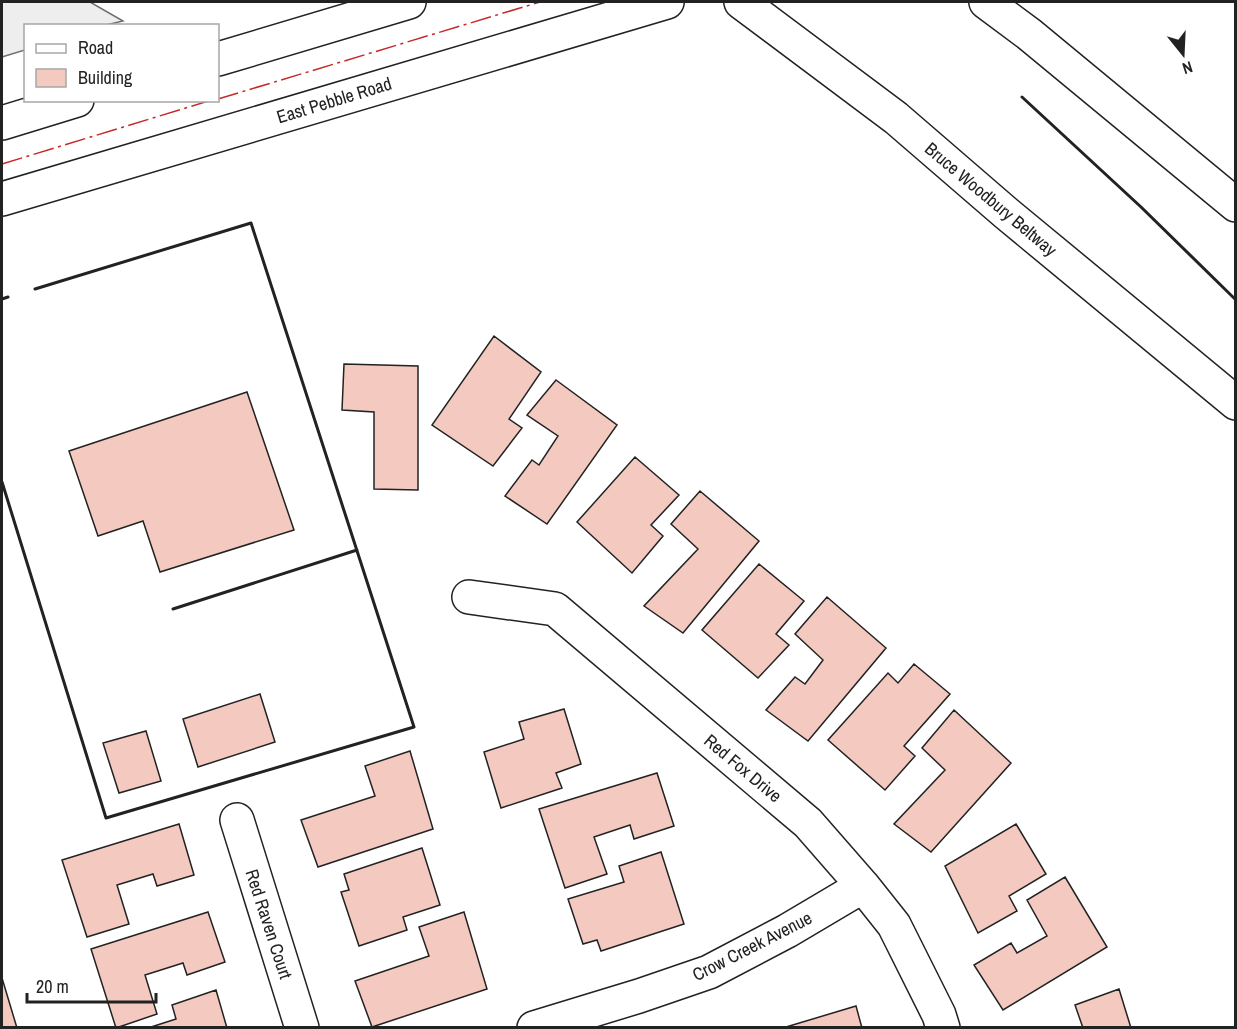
<svg xmlns="http://www.w3.org/2000/svg" width="1237" height="1029" font-family="'Archivo Narrow',sans-serif">
  <style>
    .green { fill: #eee; stroke: #6f6f6f; stroke-width: 1.5 }
    .building { fill: #f3c9c0; stroke: #222; stroke-width: 1.5 }
    .lines { fill: none; stroke-linecap: round; stroke-linejoin: round }
    .minor-casing { stroke: #222; stroke-width: 36 }
    .secondary-casing { stroke: #222; stroke-width: 36 }
    .motorway-casing { stroke: #222; stroke-width: 36 }
    .path { stroke: #646464; stroke-width: 4; stroke-dasharray: 4.5 3; stroke-linecap: butt }
    .minor { stroke: #fff; stroke-width: 33 }
    .secondary { stroke: #fff; stroke-width: 33 }
    .motorway { stroke: #fff; stroke-width: 33 }
    .wall { stroke: #222; stroke-width: 3 }
    .power { stroke: #c62828; stroke-width: 1.5; stroke-dasharray: 21 4.5 3 4.5; stroke-linecap: butt }
    .labels { text-anchor: middle; dominant-baseline: central; stroke-width: 4.5; stroke-linejoin: round; paint-order: stroke }
    .street-label { font-size: 18px; fill: #222; stroke: #fff }
  </style>
  <rect width="100%" height="100%" fill="#fff"/>
  <!-- green -->
  <path class="green" d="M2,2h88l33,19 -17,4 -80,1 -1,24 -23,7z"/>
  <!-- building -->
  <path class="building" d="M494,336l47,36 -32,47 13,9 -29,38 -61,-41z
    M344,364l74,2v124l-44,-1v-77l-32,-2z
    M556,380l61,45 -70,99 -42,-28 27,-36 7,5 19,-29 -31,-21z
    M247,392l47,138 -134,42 -17,-51 -45,15 -29,-85z
    M635,457l44,38 -28,30 12,11 -31,37 -55,-51z
    M700,491l59,50 -76,92 -39,-27 54,-57 -27,-25z
    M759,564l45,37 -28,33 13,11 -31,33 -56,-48z
    M827,597l59,51 -78,93 -42,-31 29,-33 10,7 18,-24 -28,-26z
    M914,664l36,30 -46,52 11,10 -30,34 -57,-50 60,-67 10,10z
    M260,694l15,48 -77,25 -15,-48z
    M564,709l17,55 -25,9 6,15 -61,20 -17,-56 40,-13 -5,-17z
    M954,710l57,53 -80,89 -37,-28 51,-54 -23,-22z
    M146,731l15,50 -42,12 -16,-50z
    M410,751l23,78 -115,38 -17,-47 74,-24 -10,-30z
    M657,773l17,53 -40,13 -4,-14 -36,12 13,37 -42,14 -26,-79z
    M179,824l15,51 -37,11 -4,-12 -36,11 12,39 -42,13 -25,-77z
    M1016,824l30,50 -37,22 8,15 -39,22 -33,-67z
    M422,848l18,57 -37,12 4,13 -48,16 -18,-54 8,-2 -5,-16z
    M661,852l23,72 -83,27 -4,-11 -14,4 -15,-45 56,-17 -5,-16z
    M1065,877l42,70 -104,63 -29,-45 37,-22 6,10 30,-17 -20,-36z
    M208,912l17,50 -38,13 -4,-12 -38,12 12,39 -41,14 -25,-79z
    M464,912l23,77 -115,38 -17,-46 74,-25 -10,-29z
    M2,978l15,50h-15z
    M1119,989l12,39h-48l-8,-23z
    M216,990l11,38h-79l28,-9 -4,-14z
    M856,1006l6,22 -76,-1z"/>
  <g class="lines">
    <!-- minor casing -->
    <g class="minor-casing">
      <path id="minor" d="M469,597l86,12 253,214 55,63 31,39 45,90 4,13
        M237,820l65,208
        M534,1028l105,-32 70,-24 78,-41 76,-45"/>
    </g>
    <!-- secondary casing -->
    <g class="secondary-casing">
      <path id="secondary" d="M218,59l191,-57
        M2,123l75,-23
        M2,199l665,-197"/>
    </g>
    <!-- motorway casing -->
    <g class="motorway-casing">
      <path id="motorway" d="M741,2l155,116 110,95 230,190
        M986,2l43,32 207,171"/>
    </g>
    <!-- path -->
    <path class="path" d="M1235,2h1"/>
    <!-- minor -->
    <use href="#minor" class="minor"/>
    <!-- secondary -->
    <use href="#secondary" class="secondary"/>
    <!-- motorway -->
    <use href="#motorway" class="motorway"/>
    <!-- wall -->
    <path class="wall" d="M1022,97l119,110 95,93
      M2,299l6,-2
      M2,482l104,336 308,-91 -163,-504 -216,66
      M173,609l184,-59"/>
    <!-- power -->
    <path class="power" d="M218,99l322,-97
      M2,164l210,-64"/>
  </g>
  <g class="labels">
    <!-- street labels -->
    <g class="street-label">
      <text transform="translate(334 100) rotate(-17)">East Pebble Road</text>
      <text transform="translate(991 199) rotate(40)">Bruce Woodbury Beltway</text>
      <text transform="translate(743 768) rotate(40)">Red Fox Drive</text>
      <text transform="translate(269 924) rotate(72)">Red Raven Court</text>
      <text transform="translate(752 946) rotate(-27)">Crow Creek Avenue</text>
    </g>
  </g>
  <!-- border -->
  <rect width="1237" height="1029" fill="none" stroke="#222222" stroke-width="6"/>
  <!-- legend -->
  <rect x="24" y="24" width="195" height="78" fill="#ffffff" stroke="#a7a7a7" stroke-width="1.5"/>
  <rect x="36" y="44" width="30" height="9" fill="#ffffff" stroke="#a7a7a7" stroke-width="1.5"/>
  <text x="78" y="54" font-size="18" fill="#222222">Road</text>
  <rect x="36" y="69" width="30" height="18" fill="#f3c9c0" stroke="#a7a7a7" stroke-width="1.5"/>
  <text x="78" y="84" font-size="18" fill="#222222">Building</text>
  <!-- north arrow -->
  <g transform="translate(1183 54) rotate(162)" stroke="#ffffff" stroke-width="4.5" paint-order="stroke">
  <path d="M0-4.5L10 22L0 15L-10 22Z" fill="#222222"/>
  <text y="-9" font-size="16" font-weight="bold" text-anchor="middle" fill="#222222">N</text>
  </g>
  <!-- scale -->
  <path d="M27 993v9h129v-9" fill="none" stroke="#222222" stroke-width="3"/>
  <text x="36" y="993" font-size="18" fill="#222222" stroke="#ffffff" stroke-width="4.5" paint-order="stroke">20 m</text>
</svg>
